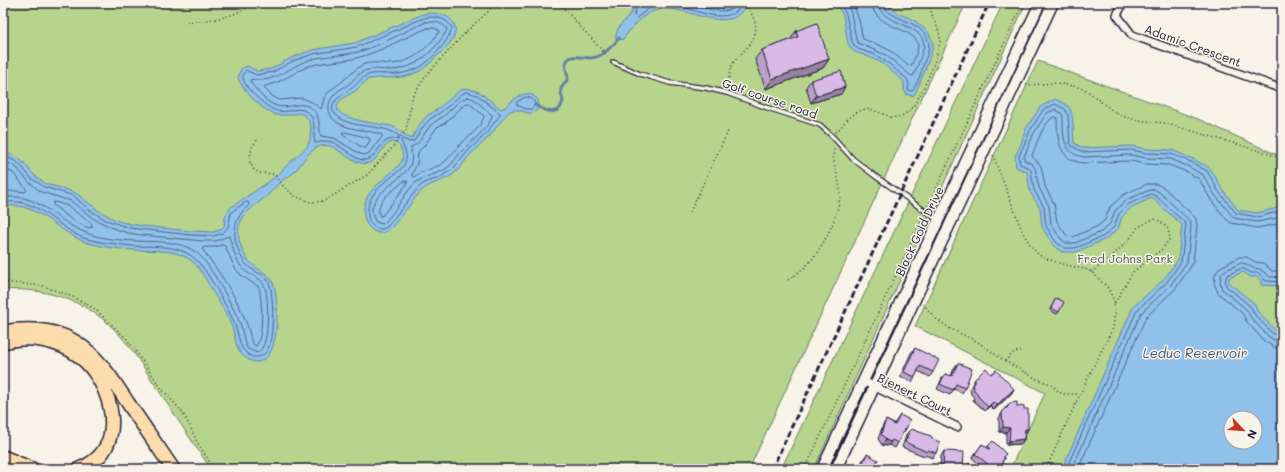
<svg xmlns="http://www.w3.org/2000/svg" width="1285" height="472" font-family="Mali,sans-serif">
  <style>
    .green { fill: #b7d48c; stroke: #6c7b64; fill-rule: evenodd }
    .water { fill: #8fc1eb; stroke: #6381a5; fill-rule: evenodd }
    .lines { fill: none; stroke-linecap: round; stroke-linejoin: round }
    .shore { stroke: #4e6281; stroke-width: 1 }
    .stream { stroke: #6381a5; stroke-width: 3 }
    .lane-casing { stroke: #22223b; stroke-width: 6 }
    .street-casing { stroke: #22223b; stroke-width: 10 }
    .secondary-casing { stroke: #22223b; stroke-width: 13 }
    .highway-casing { stroke: #22223b; stroke-width: 16 }
    .path { stroke: #22223b; stroke-width: 1.5; stroke-dasharray: 1 3; stroke-linecap: butt }
    .lane { stroke: #f7f3e8; stroke-width: 3.5 }
    .street { stroke: #f7f3e8; stroke-width: 7 }
    .secondary { stroke: #f7f3e8; stroke-width: 10 }
    .highway { stroke: #fcdcac; stroke-width: 13 }
    .rail { stroke: #22223b; stroke-width: 3; stroke-dasharray: 6 3; stroke-linecap: butt }
    .wall { fill: #bba0c7; stroke: #22223b }
    .shaded-wall { fill: #9882a2; stroke: #22223b }
    .building { fill: #d9bae7; stroke: #22223b }
    .labels { text-anchor: middle; dominant-baseline: central; stroke-width: 3; stroke-linejoin: round; paint-order: stroke }
    .street-label { font-size: 12px; fill: #22223b; stroke: #f7f3e8 }
    .park-label { font-size: 12px; fill: #4f5753; stroke: #f7f3e8 }
    .water-label { font-size: 13px; font-style: italic; fill: #435270; stroke: #f7f3e8 }
  </style>
  <rect width="100%" height="100%" fill="#f7f3e8"/>
  <filter id="ink" filterUnits="userSpaceOnUse"><feTurbulence type="fractalNoise" baseFrequency=".025" numOctaves="2"/><feDisplacementMap in="SourceGraphic" scale="8" xChannelSelector="R" yChannelSelector="G"/><feConvolveMatrix kernelMatrix="1 2 1 2 8 2 1 2 1" color-interpolation-filters="sRGB"/></filter>
  <g filter="url(#ink)">
    <!-- green -->
    <path class="green" d="M3,3h963l-217,466h-538c-18,-26 -35,-52 -52,-78 -14,-21 -27,-44 -45,-62 -29,-29 -71,-42 -111,-39z
      M1003,3h23l-212,466h-33z
      M1038,61l160,58 84,38v312h-272l35,-76 -130,-67zM1231,418h24v24h-24z"/>
    <!-- water -->
    <path class="water" d="M635,3h122c-3,2 -8,2 -11,4 -7,6 -7,10 -17,12 -11,2 -22,-1 -33,-4 -38,-12 -49,-7 -73,24l-5,1 -2,-1c-2,-11 10,-18 15,-26 2,-3 2,-7 4,-10z
      M835,3h50l13,10 16,7 14,12 5,10v5l-7,21 -11,26 -3,2 -6,-2 -2,-4v-8l-22,-19 -13,-6 -14,-5 -4,-3 -3,-6 -5,-28z
      M429,13c7,0 14,1 20,5 16,12 -2,30 -12,38 -6,6 -11,12 -19,16 -19,9 -29,4 -49,7 -5,3 -9,8 -14,12 -5,4 -14,7 -17,13 -8,16 45,20 53,22 7,2 12,8 18,12h3l7,-13 9,-10 10,-6 22,-19 7,-2 12,4 22,17 3,-1c10,-9 23,-22 34,-8 1,4 1,8 -2,11 -7,6 -14,-2 -21,-1 -3,0 -5,1 -8,4 -7,7 -12,16 -19,24 -6,6 -12,11 -18,17 -5,6 -9,12 -14,17 -11,10 -25,10 -35,19l-28,35c-6,7 -13,10 -21,4 -5,-4 -8,-10 -8,-16 -2,-21 16,-31 30,-44 2,-2 6,-5 8,-9 1,-3 1,-8 -1,-12 -2,-4 -4,-6 -9,-7 -7,2 -10,9 -15,15 -13,17 -33,-4 -46,-11 -18,-4 -26,14 -36,25 -3,4 -8,6 -12,9 -6,4 -10,10 -15,15 -10,9 -25,17 -29,31 -3,12 4,31 14,39 7,6 16,8 20,18 6,15 9,79 -17,79 -6,0 -14,-6 -17,-11 -4,-8 -4,-16 -7,-24 -5,-12 -12,-24 -19,-35 -5,-9 -10,-18 -16,-26 -15,-18 -42,-15 -64,-16 -15,-1 -30,-3 -45,-7 -29,-9 -54,-45 -85,-36v-55l15,6 6,5 10,12 12,9 19,5 11,4 23,18 19,10 12,3 13,2 48,5 22,1 7,-2 4,-4 1,-10 6,-9 33,-22 16,-12 9,-10 18,-16 3,-7 1,-14 -3,-7 -4,-4 -5,-2 -11,2h-12l-13,-7 -12,-11 -10,-13 -3,-6 3,-9 6,-3 10,5 14,-2 20,-11 21,-8 43,-7 68,-29z
      M1055,99c4,2 11,5 14,8 5,7 4,26 5,36l9,5 49,-2 14,3 26,1 21,9 17,9 13,22 15,20 19,3 25,-6v79l-21,-1v-4l-4,-4h-6l-8,-5 -14,6v5l26,21 3,8 17,18 7,5v134h-220l71,-162 30,-27 15,-20 4,-35 -30,-27 -20,9 -10,10 -4,12 -12,10 -30,13h-14l-9,-7 -11,-18 -2,-19 -10,-16 -3,-20 -11,-5 -1,-11 5,-10 6,-17 14,-22zM1231,418h24v24h-24z"/>
    <g class="lines">
      <!-- shore -->
      <path class="shore" d="M638,3l-4,12 2,3c7,-4 12,-11 21,-13 25,-5 54,19 77,8 4,-2 8,-7 11,-10
        M688,3c11,3 36,13 45,5 2,-1 3,-3 5,-5
        M840,3l6,11 6,27 2,5 4,3 18,6 13,9 18,15 2,5 -1,6 4,1c6,-7 9,-19 12,-28 2,-6 5,-12 5,-18 -2,-26 -44,-24 -46,-42
        M846,3l5,10 5,26 2,4 28,12 25,21h2c3,-5 5,-11 7,-17 1,-4 4,-10 4,-15 -4,-23 -45,-19 -46,-41
        M853,3l6,17 4,19c12,5 25,8 35,18 4,3 7,8 13,9 2,-5 7,-15 7,-21 -2,-18 -45,-16 -46,-42
        M429,17c9,0 19,2 23,11 -3,13 -20,31 -30,38 -8,4 -18,8 -26,8 -9,1 -19,-2 -28,1 -6,2 -11,9 -16,13 -7,6 -28,15 -16,27 17,16 46,7 63,21l-1,3c-21,-3 -19,22 -35,21 -11,-1 -23,-18 -36,-19 -4,0 -9,2 -12,2 -3,-10 3,-23 -8,-31 -10,-7 -19,2 -30,-1 -9,-2 -33,-23 -34,-33 -1,-3 1,-6 3,-8l10,5 17,-3 20,-11 20,-7 44,-7 67,-29z
        M426,22c7,-1 17,0 21,7 -4,11 -20,28 -31,34 -8,4 -17,7 -26,7 -7,0 -15,-2 -22,0 -8,1 -13,9 -19,14 -4,3 -9,5 -13,9 -10,9 -10,22 2,30 14,8 30,6 44,12v2l-13,16c-3,2 -5,2 -9,1l-26,-16 -13,-2c-2,-6 -1,-14 -4,-21 -11,-19 -27,-5 -40,-9 -11,-3 -21,-16 -27,-25l1,-2c22,6 39,-13 58,-19 16,-5 33,-4 49,-8 24,-7 45,-20 68,-30z
        M428,28h6l5,2v2c-11,16 -28,32 -50,32 -8,-1 -17,-2 -24,0 -9,3 -13,10 -20,15 -6,6 -14,9 -19,16 -3,4 -3,10 -5,14l-9,-7 -10,-4 -23,2 -7,-4 -8,-8 1,-2c16,-3 29,-14 44,-20 17,-5 35,-4 51,-9 24,-7 45,-20 68,-29z
        M467,92l10,3 23,18v2l-15,20 -16,15 -16,19 -14,9 -15,5 -6,5 -31,39c-5,3 -10,3 -15,-2 -3,-2 -4,-7 -4,-11 -2,-22 21,-34 34,-46 9,-13 2,-17 -1,-28l2,-1 6,3 5,-1 9,-14 7,-8 11,-7 21,-18z
        M468,97l6,2 18,16c-1,12 -22,27 -31,37 -5,5 -8,12 -14,16 -10,7 -24,8 -33,16 -11,12 -18,27 -30,39l-3,1 -5,-2c-17,-24 25,-40 34,-56 3,-6 1,-13 1,-19 11,-4 12,-14 20,-22 3,-3 7,-5 10,-7 9,-6 16,-18 27,-21z
        M526,97l4,1 4,3 1,3 -3,5h-6l-9,-4v-3z
        M469,103l15,13c-2,12 -18,22 -26,31 -5,5 -9,12 -15,16 -9,6 -20,7 -29,14l-2,-1v-2l5,-10 1,-12 6,-6 13,-19 8,-4 18,-17z
        M345,132l24,6 1,2 -4,8h-3l-20,-13 -1,-2z
        M3,156l13,5 5,5 10,12 13,9 30,9 14,13 18,11 23,8 62,7 23,1 9,-3 5,-6 3,-14 3,-3 12,-8h2l1,3c-15,13 -18,29 -10,47 2,5 5,11 10,15 5,5 13,6 18,12 8,10 7,61 0,72 -8,10 -18,7 -25,-3 -3,-7 -4,-15 -7,-23 -6,-15 -29,-58 -41,-67 -16,-14 -41,-11 -62,-12 -16,-2 -32,-3 -48,-8 -27,-10 -49,-44 -81,-35
        M3,161l10,4 5,4 10,12 13,11 30,9 23,18 21,10 13,4 14,2 61,6h12l14,-5c4,12 6,24 15,34 6,6 17,7 20,15 5,10 5,51 -1,61 -1,3 -3,5 -6,7l-9,-4c-5,-8 -5,-18 -8,-26 -7,-16 -30,-60 -43,-70 -17,-13 -41,-11 -62,-12 -16,-1 -35,-2 -51,-9 -27,-10 -48,-42 -81,-34
        M3,167l11,7 13,16 -2,2 -7,-1h-15
        M404,181h3v3l-25,32h-2c-7,-15 15,-26 24,-35z
        M55,202l13,4 24,18v3l-2,1c-14,-4 -26,-14 -37,-23v-2z
        M223,245l2,1 10,22 7,8 14,9 3,2c3,13 5,49 -3,59l-4,-3c-2,-7 -3,-14 -6,-21 -9,-25 -28,-52 -44,-73l2,-2h10z
        M1282,271h-10l-9,-8 -8,-1 -8,-5h-8l-20,11 -4,7 -1,8 4,10 24,20 5,9 17,19 10,6 8,2
        M1282,277h-12l-10,-8 -7,-1 -7,-4 -5,-1 -17,8 -3,4 -1,8 2,6 25,21 4,8 17,18 9,6 5,1
        M1282,282l-16,-1 -7,-8h-7l-10,-5 -15,7 -2,7 1,4 25,21 4,8 17,18 7,4 3,1
        M1066,469l71,-159 29,-27 15,-21 5,-37 -2,-3 -28,-26 -5,-2 -22,10 -10,10 -5,13 -10,9 -29,12h-11l-8,-6 -10,-16 -2,-19 -10,-17 -3,-20 -2,-2 -9,-4 -1,-8 11,-25 13,-21 12,-6 10,5 3,6 2,29 2,2 11,6 48,-2 15,3 25,1 20,8 16,9 12,21 17,21 21,4 25,-6
        M1072,469l69,-156 29,-27 17,-24 4,-36 -1,-5 -31,-29 -5,-3 -4,1 -22,9 -13,12 -5,13 -9,8 -26,11h-9l-6,-5 -9,-14 -2,-18 -10,-18 -4,-20 -3,-4 -8,-4v-3l10,-24 12,-19 9,-5 6,4 2,3c0,18 -1,38 21,41l47,-2 15,3 25,1 18,8 14,8 12,20 19,23 23,4 25,-5
        M1078,469l68,-152 29,-28 15,-21 3,-7 4,-35 -1,-7 -4,-5 -29,-27 -7,-3h-9l-24,11 -13,12 -5,13 -7,6 -25,11 -6,-1 -10,-14 -3,-18 -9,-18 -4,-20 -9,-10c4,-11 11,-34 23,-40l2,2c0,20 1,42 26,45l47,-2 15,3 24,1 18,7 12,7 12,21 15,19 5,4 26,5 25,-5"/>
      <!-- stream -->
      <path class="stream" d="M535,105c10,6 25,13 28,-5 -5,-15 -1,-10 5,-22l-3,-14 4,-6c8,-3 14,0 22,0 10,0 23,-13 28,-20"/>
      <!-- lane casing -->
      <g class="lane-casing">
        <path id="lane" d="M613,62l27,12 30,9 36,5 21,5 41,15 52,17 12,11 21,23 22,17 63,44"/>
      </g>
      <!-- street casing -->
      <g class="street-casing">
        <path id="street" d="M1123,3l-6,12 15,20 150,54
          M863,381l94,46"/>
      </g>
      <!-- secondary casing -->
      <g class="secondary-casing">
        <path id="secondary" d="M822,469l218,-466
          M836,469l217,-466"/>
      </g>
      <!-- highway casing -->
      <g class="highway-casing">
        <path id="highway" d="M3,332c24,-4 52,-3 74,11 22,14 37,39 51,60 15,22 30,44 45,66
          M3,342c25,-7 56,-2 76,14 34,26 52,95 0,113
          M3,457l29,12"/>
      </g>
      <!-- path -->
      <path class="path" d="M559,3l50,55
        M187,22c26,-2 46,-4 68,-19
        M1026,85l30,-2 22,4 8,3 27,21 9,5 15,4 28,3 102,30 15,6
        M728,86c1,-7 1,-14 4,-21 4,-7 11,-12 16,-19 13,-15 8,-30 -5,-43
        M836,132c4,-3 6,-7 10,-11 17,-18 26,-11 45,-4 8,1 14,-2 20,-8 9,-10 30,-57 29,-71 -1,-14 -12,-20 -8,-35
        M257,140l-5,7 -3,14 5,9 6,3 14,1 10,13 11,9 15,6 14,-1 43,-26 26,-28 13,-17 7,-35 15,-22 41,-44 20,-18 4,-8
        M993,155l30,78 9,14 6,7 6,4 18,6 26,6 6,4 14,14 6,12 1,12 -2,16 -33,66 -34,75
        M928,206l95,-203
        M690,212l38,-81
        M1091,272l11,-7 27,-25 9,-13 16,-8 6,2 8,8 2,9 -1,2 -7,9 -29,23 -19,32
        M788,280c6,-4 12,-9 17,-13 17,-16 36,-54 35,-77 -1,-15 -9,-27 -6,-42
        M3,282l40,4 28,10 24,13 32,30 35,50 20,23 8,14 6,14 18,29
        M923,304l12,14 14,10 29,14 27,19 9,-9 7,-1
        M1005,361l32,18 13,5 12,10h18
        M805,469l118,-252"/>
      <!-- lane -->
      <use href="#lane" class="lane"/>
      <!-- street -->
      <use href="#street" class="street"/>
      <!-- secondary -->
      <use href="#secondary" class="secondary"/>
      <!-- highway -->
      <use href="#highway" class="highway"/>
      <!-- rail -->
      <path class="rail" d="M772,469l217,-466"/>
    </g>
    <!-- wall -->
    <path class="wall" d="M796,31l33,28 -6,9 -57,21 -11,-30 7,-9 28,-10z
      M811,80l30,14 -30,9 -5,-16z
      M1056,298l3,14 -2,2 -7,-4z
      M915,348l18,24 -3,5 -12,-6 -6,11 -12,-5 11,-24z
      M958,363l7,25 -3,5 -8,-4 -4,6 -13,-6 5,-11 3,-4 6,2 3,-8z
      M991,374l23,15 -3,5 -17,16 -4,-4 -5,5 -12,-11 1,-2 -3,-4 -1,-6 5,-9z
      M1010,403l7,4 8,27 -1,5 -3,5 -15,1v-13h-7v-14l6,-10h1z
      M900,415l3,18h-1l-4,10 -3,5 -6,-3 -2,1 -5,-1 -4,-6 5,-14 3,-5 8,4z
      M911,429l20,8 5,16 -4,5 -7,-3 -1,1 -22,-9 5,-14z
      M982,444l5,4 1,-2 16,12 -2,4 1,2 -4,5h-16l1,-1 -12,-10z
      M944,451l19,16 1,-1 9,3h-33l1,-13z
      M867,454l10,15h-18l4,-10z"/>
    <!-- shaded-wall -->
    <path class="shaded-wall" d="M829,59l-6,9 -57,21 6,-10z
      M845,87l-4,7 -30,9 5,-7z
      M1014,389l-3,5 -17,16 3,-5z
      M993,402l-3,4 -5,5 3,-4z
      M1003,427l7,1 -4,4h-7z
      M905,428l1,1 -3,4h-2z
      M1025,429h3l-3,5h-4z
      M1024,439l-3,5 -15,1 3,-4z
      M886,440h6l-3,5 -2,1 -5,-1z"/>
    <!-- building -->
    <path class="building" d="M817,23l12,36 -57,20 -10,-29 36,-13 -2,-6z
      M841,71l4,16 -29,9 -5,-16z
      M1056,298l8,4 -5,10 -8,-4z
      M915,348l24,12 -6,12 -13,-6 -5,11 -11,-5z
      M958,363l14,6 -7,19 -9,-4 -3,6 -13,-6 5,-10 7,2z
      M986,368l5,6 5,-4 18,19 -17,16 -4,-3 -5,5 -11,-12 1,-1 -4,-4 -1,-7h2v-4z
      M1017,402v5l7,-1v3h4v20h-3l-1,10 -15,2 1,-13 -7,-1 -1,-14 3,-5h2l3,-5z
      M900,415l10,5 -4,9 -1,-1 -7,15 -6,-3 -2,2 -4,-2 -5,-6 5,-14 9,5z
      M911,429l20,7v1l2,1 -1,1 8,3 -4,11 -8,-3 -1,2 -22,-10z
      M993,441l13,13 -3,3 2,2 -3,2 1,3 -6,5h-1l-2,-3 -1,2 -18,-14 7,-10 7,5 1,-1 -2,-2z
      M944,451l20,1 -1,17h-20z
      M867,454l11,6 -3,6 2,1v2h-17z
      M970,463l3,6h-8l-1,-3z
      M985,467l3,2h-5z"/>
  </g>
  <g class="labels">
    <!-- street labels -->
    <g class="street-label">
      <text transform="translate(1193 45) rotate(20)">Adamic Crescent</text>
      <text transform="translate(770 98) rotate(19)">Golf course road</text>
      <text transform="translate(919 231) rotate(-65)">Black Gold Drive</text>
      <text transform="translate(915 394) rotate(26)">Bienert Court</text>
    </g>
    <!-- park labels -->
    <g class="park-label">
      <text x="1125" y="258">Fred Johns Park</text>
    </g>
    <!-- water labels -->
    <g class="water-label">
      <text x="1195" y="352">Leduc Reservoir</text>
    </g>
  </g>
  <!-- margin -->
  <rect width="1285" height="472" fill="none" stroke="#f7f3e8" stroke-width="16"/>
  <rect x="8" y="8" width="1269" height="456" fill="none" stroke="#22223b" stroke-width="1.5" filter="url(#ink)"/>
  <!-- north arrow -->
  <g transform="translate(1243 430) rotate(115)"><circle r="19" fill="#f7f3e8" stroke="#a29fa3"/>
  <path d="M0-3L7 15L0 10L-7 15Z" fill="#c8321e"/>
  <text y="-6" font-size="11" font-weight="bold" text-anchor="middle" fill="#22223b">N</text>
  </g>
</svg>
